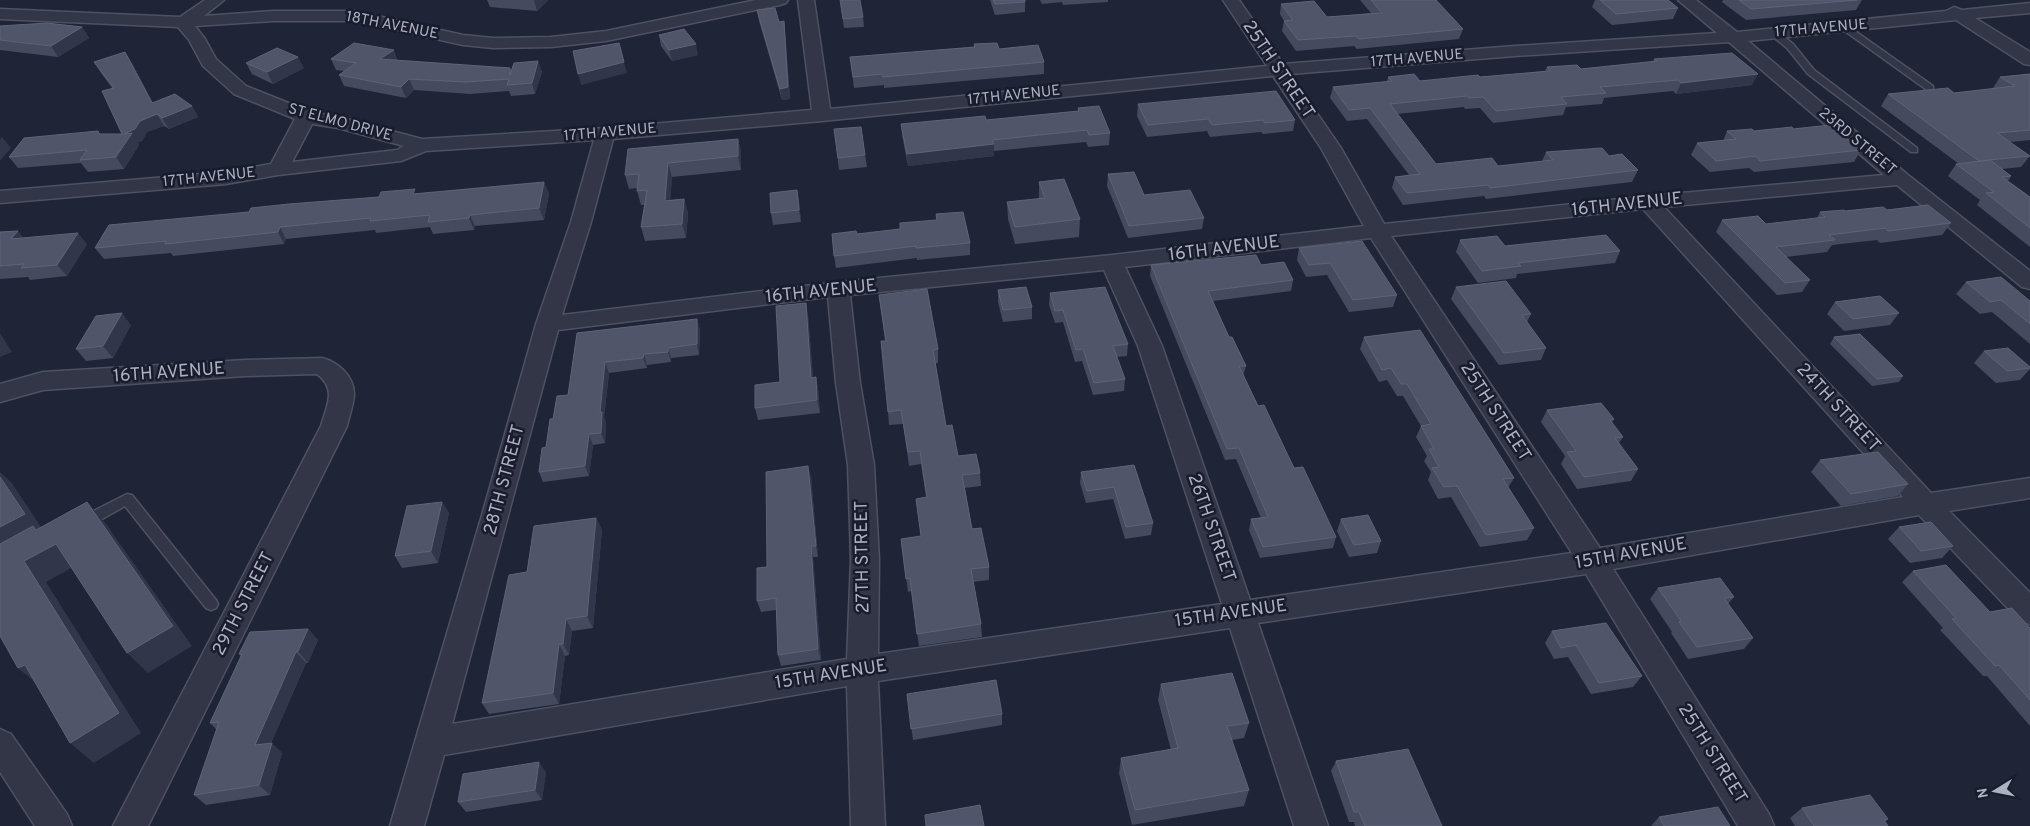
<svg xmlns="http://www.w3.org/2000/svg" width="2030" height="826" font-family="Overpass,sans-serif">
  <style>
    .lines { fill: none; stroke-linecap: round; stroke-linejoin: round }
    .lane-casing { stroke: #4d5161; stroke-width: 3 }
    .street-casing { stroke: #4d5161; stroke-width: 3 }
    .lane { fill: #333646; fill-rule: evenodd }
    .street { fill: #333646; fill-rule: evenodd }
    .wall { fill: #454a5f }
    .shaded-wall { fill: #31364a }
    .building { fill: #50556a; stroke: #5e6378 }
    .labels { text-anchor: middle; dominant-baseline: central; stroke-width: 5; stroke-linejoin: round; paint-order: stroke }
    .far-street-label { font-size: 15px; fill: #acb0c3; stroke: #181c2b }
    .street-label { font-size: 18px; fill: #acb0c3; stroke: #181c2b }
  </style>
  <rect width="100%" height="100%" fill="#1f2436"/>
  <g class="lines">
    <!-- lane casing -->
    <g class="lane-casing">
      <path id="lane" d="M1845,24l88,62v4h-6l-85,-61 -1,-2z
        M1771,31h6l16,13 21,26 103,78v4h-6l-103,-78 -21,-26 -16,-13z
        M127,494l5,1 84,105 2,4 -2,4 -5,2 -5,-2 -81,-102 -37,21 -5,1 -5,-1 -2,-4 2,-4z"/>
    </g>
    <!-- street casing -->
    <g class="street-casing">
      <path id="street" d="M205,0h19l-20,16 69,-5h82l108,24 30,3 58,-1 55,-6 150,-31h32l-2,3 -6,2 -174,36 -55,6 -58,1 -30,-3 -108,-24h-82l-78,5 10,13 11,20 30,27 65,26 28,5 83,22 183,-11 207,-18 -14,-110h16l16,109 437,-43 -44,-66h16l44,64 232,-18 202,-13 -39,-33h18l41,32 209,-21 8,-4 8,3 68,-7v10l-55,5 55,34v13l-6,-1 -68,-44 -208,21 160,134 122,96v18l-8,-2 -125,-102 -233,22 267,286 99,-15v20l-81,13 81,82v31l-10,-3 -101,-106 -306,54 156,245 5,12h-36l-152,-252 -328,49 70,203h-34l-64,-198 -352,53 7,145h-34l-4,-140 -403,69 -20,71h-34l92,-311 54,-191 35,-102 23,-82 -168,11 -25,10 -123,14 -52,9 -226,19v-12l226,-19 45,-8 24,-45 -61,-25 -31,-28 -14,-26 -11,-13 -178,-8v-10l180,8zM1729,42l155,133 -236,21 -264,28 -43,-76 -51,-74 225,-18zM1273,76l48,72 43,78 -252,29 -274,27 -276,33 29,-93 22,-83 209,-18zM312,124l26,4 66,18 -7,4 -105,12zM1643,209l260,288 -303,51 -209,-312zM1371,238l201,315 -322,47 -88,-254 -37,-79zM1104,270l34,76 84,258 -344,50 1,-94 -5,-95 -14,-82 -10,-88zM828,297l8,86 12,82 3,95 -4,99 -395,65 106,-394z
        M322,358c16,4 32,18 32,36 0,10 -5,22 -7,32l-199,400h-35l208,-400c6,-21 16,-37 -4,-52l-72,2 -202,14 -43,12v-18l43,-12 202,-12z
        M0,729l11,5 56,80 5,12h-37l-35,-54z"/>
    </g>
    <!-- lane -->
    <use href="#lane" class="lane"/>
    <!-- street -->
    <use href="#street" class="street"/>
  </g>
  <!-- wall -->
  <path class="wall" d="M487,0h61l-11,11 -47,-4z
    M840,0l23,17 1,10 -20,1z
    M990,0h35v12l-30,3z
    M1040,0h68v2l-45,3 -1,-3 -20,2z
    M1360,0h76l27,29 -4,10 -102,10 -3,-3 -58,5 -14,-20 2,-10 -4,-7 1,-10 46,13 44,-4z
    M1595,0h73l10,8 -5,11 -61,6 -20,-18z
    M1723,0h139l-6,10 -110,10 -24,-18z
    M757,10l22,12 5,-1 1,11 5,67 -8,1 -23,-79z
    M0,26l82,1 7,11 -31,19 -58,-7z
    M659,35l39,20 -26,6 -11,-15z
    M974,44l25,5 45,13v12l-160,14v-3l-30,3 -4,-31 124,-10z
    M331,59l67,2 112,7 1,3 27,-10 4,11 -7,22 -24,2 -2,-5 -39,3 -56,-4 -8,8 -62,-12 -5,-11 5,-4 -8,-1z
    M1654,59l98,26 -76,9 -3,-3 -69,7 -2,6 -36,3 -3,8 -70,8 -13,-15 -15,1 -1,-2 -67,7 39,50 62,2 44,-5 4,-9 63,4 29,14 -6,12 -146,17 -2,-3 -81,9 -11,-17 3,-11 14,-2 -42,-56 -20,2 -17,-23 3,-11 54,-5 1,-5 32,4 60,-4 65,-6 2,-4 34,2 72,-7z
    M94,62l38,1 21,40 39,3 6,11 -29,12 -5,-3 -17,6 -5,9 -4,1 1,3 -15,24 -36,3 -7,-9 -63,5 -9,-11 89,-26 2,3h22l-10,-46 -11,-15z
    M246,63l58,5 -31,16 -21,-10z
    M2030,74v66l-20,2 20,14 -9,11 -19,2 9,7 -3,5 22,16v50l-53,-42 3,-5 -32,-24 8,-12h3l-78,-58 7,-12 66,-1 40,-4 -1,-1 7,-11z
    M1138,104l157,16 -2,11 -30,3 -2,-2 -51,5 -3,-6 -60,6 -10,-21z
    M1078,108l32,25 -1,12 -21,2 -2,-5 -92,9v5l-86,10 -6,-31 -1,-11 85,-4 92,-9z
    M834,129l31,26 2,12 -28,3z
    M1793,129l68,21 -7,12 -100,10 -5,-4 -39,4 -19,-17 6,-12 26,-2 4,-10h27z
    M738,139l3,13v18l-69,7 -2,23 14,-1 4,14 -2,25 -41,3 -4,-14 4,-22h-4l-4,-14 1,-3 -9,1 -4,-14z
    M1108,174l36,21 60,23 -2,11 -74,9 -21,-52z
    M544,182l5,12 -5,26 -69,6 -1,4 -41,4 -3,-7 -54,6 -1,-3 -89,9 -2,5 -111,12 -2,-3 -67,6 -9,-11 154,-36 168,-18z
    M1039,182l41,37 -1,18 -64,7 -7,-25 -1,-17 32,-3z
    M797,190l2,12 2,20 -28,3 -2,-12z
    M1887,210l64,13 -9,12 -62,8 -3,-3 -45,5 -5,7 -41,5 24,23 -8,12 -25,3 -61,-63 6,-12 44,4 51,-6 3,-6z
    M936,214l34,29v12l-53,5v-2l-81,10 -2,-12 66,-27 37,-9z
    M18,231l5,7 64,6 -20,32 -37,4 -2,-3 -28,2v-47z
    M1460,240l45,6 115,5 -5,12 -98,11 -1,4 -38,5 -22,-31z
    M1299,248l98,47 -4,12 -44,5 -22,-37 -21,2 -9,-17z
    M1151,265h110l32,15 -2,11 -78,10 16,36 17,29 -3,10 15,30 36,62 42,69 -3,11 -73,10 -11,-28 2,-11 10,-1 -25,-59 -11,1 -75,-184z
    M1966,282l64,19v43l-38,-32 -12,2 -24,-20z
    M1456,287l75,27 -4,8 19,26 -5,12 -42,5 -48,-66z
    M998,290l34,17v12l-29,3 -5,-20z
    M1050,293l78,51 -1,12 -10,1 8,22 -1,12 -31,4 -11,-34 -7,1 -12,-40 -8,1 -6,-18z
    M879,295l59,54v14h-3l11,63 12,30 22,17 1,13 -16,2 7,41 17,38v13l-16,2 8,42 1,13 -63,9 -8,-55 -3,1 -7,-53 20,-3 -5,-37 10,-2 -5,-33 -12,2 -6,-42 -14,1 -1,-13 -3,-71z
    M1835,302l64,11 -9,12 -46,6 -17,-17z
    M808,315l5,63 3,-1 2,12 2,24 -62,7 -3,-12 25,-26z
    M697,319l3,11 -1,25 -28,3v4l-24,3v3l-38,5 -5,44 2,6 -1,20 -12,2 -4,31 -46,6 -4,-10 14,-53 15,-24 9,-62z
    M131,325l-18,33 -27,3 -10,-12z
    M1364,337l150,141 -6,10 26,40 -7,12 -47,7 -29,-50 -13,2 -10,-19 3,-8 -7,-11 3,-5 -11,-19 5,-11 -18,-30h-6l-10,-16 -8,2 -19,-33z
    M1834,337l69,39 -4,6 -27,4 -42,-42z
    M1984,351l46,16v2l-10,11 -24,3 -22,-20z
    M1547,410l67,9 -2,4 11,14 -4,6 19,26 -7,12 -54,8 -16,-25 4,-8 -24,-34z
    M1820,460l88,24 -10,12 -57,10 -30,-34z
    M1134,465l19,58 -2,12 -26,4 -12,-40 -27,4 -6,-20 1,-11z
    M811,477l7,80h-5l8,103 -40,6 -3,-11 -2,-45 -15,2 -4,-11 10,-34z
    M442,502l7,11 -11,50 -36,5 -7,-12z
    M596,518l6,12 -9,98 -21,3 -3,24 -4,1 -6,48 -70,10 -7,-11 45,-131z
    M1341,519l40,22 -4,12 -28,4 -12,-26z
    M1899,527l54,19 -11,12 -32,5 -22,-24z
    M1913,571l77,41 40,16v98l-43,-50h-4l-43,-46 3,-2 -41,-46z
    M1658,588l76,9 -6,7 25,34 -9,11 -56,10 -17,-26 1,-1 -22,-33z
    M308,629l10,11 -10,23h-2l-35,80 11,10 -12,42 -64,10 -12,-10 23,-65 -7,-7 31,-67 -2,-2z
    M1552,631l90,45 -9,11 -42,7 -23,-37 -14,2 -9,-16z
    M1161,684l88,39 -5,15 -12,2 17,50 -5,16 -112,19 -13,-52 2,-15 50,-8 -13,-50z
    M907,694l95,20v11l-89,15z
    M1336,761l106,65h-87l-1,-4h-5l-18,-51z
    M546,772l-4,28 -76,12 -8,-10z
    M1802,808l86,11 -3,3 3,4h-93l-5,-8z
    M1659,817l71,9h-79z"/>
  <!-- shaded-wall -->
  <path class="shaded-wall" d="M534,0h14l-11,11z
    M784,21l1,11 5,67 -8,1 -2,-11z
    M82,27l7,11 -31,19 -7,-11z
    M619,43l8,30 -46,12 -3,-11z
    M696,44l2,11 -26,6 -3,-11z
    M394,50l4,11 -18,-2z
    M125,52l7,11 27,52 -7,-12z
    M298,57l6,11 -31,16 -6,-12z
    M538,61l4,11 -7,22 -3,-11z
    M1758,74l-6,11 -76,9 5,-11z
    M409,79l5,11 -8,8 -5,-11z
    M192,106l6,11 -29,12 -7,-11z
    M157,114l7,12 -17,6 -5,9 -4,1 1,3 -15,24 -8,-12 8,-23 16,-13z
    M2,137l9,11 -11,13v-21z
    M738,139l3,13v18l-3,-14z
    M994,144v12l-86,10 -1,-12z
    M668,163l4,14 -3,38 -4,-14z
    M544,182l5,12 -5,26 -5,-12z
    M797,190l2,12 2,20 -2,-12z
    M684,199l4,14 -2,25 -4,-14z
    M470,215l5,11 -1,4 -5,-12z
    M280,227l6,12 -2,5 -6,-12z
    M18,231l9,11 -16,-3z
    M78,233l9,11 -20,32 -10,-11z
    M806,303l2,12 6,75 -3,-12z
    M122,313l9,12 -18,33 -10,-12z
    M697,319l3,11 -1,25 -2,-11z
    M0,333l12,19 -12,5z
    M668,348l3,10v4l-3,-10z
    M644,354l3,11v3l-4,-10z
    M605,362l4,11 -5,44 2,6 -1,20 -4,-10 -1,-21z
    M816,377l2,12 2,24 -3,-13z
    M589,434l4,11 -4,31 -4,-10z
    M808,466l3,11 7,80 -2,-11z
    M0,472l11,10 36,54 9,8 21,21 -31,17 95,151 -47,30 -24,-20 -70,-182z
    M87,502l19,22 86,122 -44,27 -21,-20z
    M442,502l7,11 -11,50 -7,-12z
    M596,518l6,12 -9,98 -6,-12z
    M811,546l2,11 8,103 -3,-11z
    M566,619l6,12 -3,24 -6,-11z
    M308,629l10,11 -10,23 -10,-12z
    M559,644l6,12 -6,48 -6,-11z
    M296,652l10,11 -41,93 -10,-11z
    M25,665l17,23 -24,-20z
    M272,743l10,10 -12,42 -11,-10z
    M539,762l7,10 -4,28 -7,-10z"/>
  <!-- building -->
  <path class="building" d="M840,0h20l3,17 -20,2z
    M993,0h32v2l-30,2z
    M1371,0h65l27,29 -104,10 -3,-3 -58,4 -14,-19 9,-1 -12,-16 33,-3 13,16 55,-4z
    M1600,0h68l10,8 -62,6z
    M1739,0h118l-106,9z
    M775,8l4,14 5,-1 4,66 -8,2 -23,-79z
    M47,23l35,4 -31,19 -51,-6v-14z
    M684,29l12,15 -27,6 -10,-15z
    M354,43l40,7 -14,9 130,9v7l4,-12 24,-2 -6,22 -25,2 2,-6 -44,3 -56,-3 -8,8 -62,-12 17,-12 -25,-4z
    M619,43l5,19 -46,12 -5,-23z
    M997,43l2,6 39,-4 6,17 -161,15v-3l-30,3 -3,-20 125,-10 -1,-3z
    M277,48l21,9 -31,15 -21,-9z
    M125,52l27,51 23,-9 17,12 -30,12 -5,-4 -17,7 -5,8 -11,5 8,-1 -16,24 -36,3 7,-10 -78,7 15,-19 74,-7 1,3h23l-20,-43 12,-3 -20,-26z
    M1732,53l26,21 -77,9 -3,-3 -78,7 6,6 -45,4 6,7 -71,7 -13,-14 -14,1 -2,-2 -77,8 46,60 56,-6 6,8 55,-6 -7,-8 56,-4 7,8 13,-2 16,16 -148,18 -2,-3 -81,8 -12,-16 25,-3 -50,-66 -21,2 -16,-23 59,-6 -4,-4 26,-3 6,7 58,-6 2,2 70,-6 -3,-4 30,-2 4,4 76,-8 -3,-2z
    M2030,74v56l-33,3 33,23 -51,5 -91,-67 60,-6 6,5 61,-7 -15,-9z
    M1276,91l19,29 -30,3 -2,-3 -51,5 -4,-6 -60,6 -10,-21z
    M1099,106l11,27 -21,2 -2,-5 -95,10 2,4 -87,10 -6,-30 84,-8 1,4 93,-9 -1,-3z
    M1830,125l31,25 -101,11 -4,-5 -40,5 -19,-18 39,-4 -9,-8 25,-2 2,2 38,-4 1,2z
    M861,127l4,28 -27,3 -4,-29z
    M738,139v17l-70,7 -3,38 19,-2 -2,25 -41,3 6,-37 -10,1 2,-17 -14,1 3,-26z
    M1990,160l21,16 -9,1 28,20v31l-44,-35 8,-1 -38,-28z
    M1134,172l10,23 46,-5 14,28 -75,8 -21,-52z
    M1064,179l16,40 -65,8 -8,-25 38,-4 -6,-16z
    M544,182l-5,26 -69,7 -1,3 -41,4 2,-7 -60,6 1,-3 -91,9 -2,5 -84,9 -29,3 1,-3 -71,7 14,-23 140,-13 2,-4 38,-4 90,-7 2,-5 34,-3 -2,5z
    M797,190l2,20 -28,3 -1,-20z
    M1928,205l23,18 -63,8 -3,-3 -56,7 6,5 -59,7 34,33 -25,3 -63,-63 36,-4 8,8 59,-7 -5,-5 24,-2 1,1 38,-4 4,3z
    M963,212l7,31 -54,5v-2l-82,10 -2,-22 24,-3 1,3 43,-5v-6l37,-3 -1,-6z
    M18,231l-7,8 67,-6 -21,32 -36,3 3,-4 -24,2v-34z
    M1606,235l14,16 -102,12 3,3 -39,5 -22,-31 37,-4 8,10z
    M1362,241l35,54 -44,5 -23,-37 -21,2 -10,-17z
    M1256,255l5,10 23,-3 9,18 -85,11 21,46h3l14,29h-7l19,40 6,-1 30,63 9,-1 33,70 -73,10 -12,-28 17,-2 -29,-69 -12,1 -76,-184z
    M2001,277l29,24v23l-29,-24 -11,2 -24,-20z
    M1506,281l25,33 -9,1 24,33 -42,5 -48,-66z
    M1026,287l6,20 -29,3 -5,-20z
    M1105,287l23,57 -15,2 12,33 -31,4 -11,-34 -7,1 -13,-40 -8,1 -5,-18z
    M927,289l11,60 -5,1 13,76 6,-1 6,31 18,-2 4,19 -18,2 10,54 9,-1 8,39 -18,2 10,55 -64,10 -7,-56 -4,1 -5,-40 20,-3 -5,-37 11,-2 -7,-46 -12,1 -7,-42 -13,2 -7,-71h5l-7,-46z
    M1880,296l19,17 -46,6 -18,-17z
    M806,303l5,75 5,-1 1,23 -62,8v-23l25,-3 -4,-76z
    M122,313l-19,33 -27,3 20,-33z
    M697,319v25l-29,4v4l-24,2 -1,4 -38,4 -5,50h2l-1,21 -12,1 -4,32 -46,6 3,-24 4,-1 4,-28h3l4,-23 11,-1 9,-62z
    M1420,330l94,148 -11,1 31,49 -48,7 -29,-49 -13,1 -12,-19 7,-1 -10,-18h5l-13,-23 10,-2 -24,-40h-6l-10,-16 -9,2 -18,-33z
    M1860,334l43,42 -26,3 -43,-42z
    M2008,348l22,19v1l-23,3 -23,-20z
    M1601,403l13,16 -4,1 13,17 -8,1 23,31 -54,8 -17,-25 9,-1 -29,-41z
    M1878,452l30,32 -57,10 -31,-34z
    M1134,465l19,58 -27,4 -12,-40 -27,4 -6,-19z
    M808,466l8,80h-5l7,103 -40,6 -2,-57 -19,3v-33l10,-1 -1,-95z
    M0,477l25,37 -25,13z
    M87,502l86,124 -46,27 -71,-109 -32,17 95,152 -49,30 -45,-78 -7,3 -18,-32v-92l33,-18 3,4z
    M442,502l-11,49 -36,5 12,-50z
    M1368,515l13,26 -27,4 -13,-26z
    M596,518l-9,98 -21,3 -3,25h-4l-6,49 -71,10 27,-128 18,-3 7,-46z
    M1931,522l22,24 -32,5 -22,-24z
    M1946,565l44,47 22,-4 18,20v72l-31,-35 -4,1 -43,-47 4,-1 -43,-47z
    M1720,578l14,19 -10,1 29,40 -56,9 -18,-25 2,-1 -23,-33z
    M1606,623l36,53 -43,7 -23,-38 -15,3 -9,-17z
    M308,629l-10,22 -2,1 -41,93 17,-2 -13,42 -65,10 25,-73 -9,1 32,-69h-3l11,-22z
    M1232,673l17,50 -22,3 22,64 -114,20 -14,-52 57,-10 -17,-64z
    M996,680l6,34 -91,15 -4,-35z
    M1408,749l34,77h-77l-6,-14h-5l-18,-51z
    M539,762l-4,28 -77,12 5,-28z
    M1870,795l18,24 -4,1 4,6h-74l-12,-18z
    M980,805l4,21h-58l-1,-11z
    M1718,807l12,19h-66l-5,-9z"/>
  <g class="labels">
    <!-- far-street labels -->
    <g class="far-street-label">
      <text transform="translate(392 26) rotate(11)">18TH AVENUE</text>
      <text transform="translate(1821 29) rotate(-5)">17TH AVENUE</text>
      <text transform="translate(1417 59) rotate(-5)">17TH AVENUE</text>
      <text transform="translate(1014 96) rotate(-6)">17TH AVENUE</text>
      <text transform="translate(340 123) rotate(15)">ST ELMO DRIVE</text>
      <text transform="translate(610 133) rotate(-5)">17TH AVENUE</text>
      <text transform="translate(1857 142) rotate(40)">23RD STREET</text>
      <text transform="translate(209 178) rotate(-6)">17TH AVENUE</text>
    </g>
    <!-- street labels -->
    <g class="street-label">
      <text transform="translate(1278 70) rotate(56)">25TH STREET</text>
      <text transform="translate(1627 205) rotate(-6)">16TH AVENUE</text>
      <text transform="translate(1224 249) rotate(-7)">16TH AVENUE</text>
      <text transform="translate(821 292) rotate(-6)">16TH AVENUE</text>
      <text transform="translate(169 373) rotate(-4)">16TH AVENUE</text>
      <text transform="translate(1838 408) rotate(47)">24TH STREET</text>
      <text transform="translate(1495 412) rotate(57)">25TH STREET</text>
      <text transform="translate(505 480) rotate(-75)">28TH STREET</text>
      <text transform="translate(1211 528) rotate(71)">26TH STREET</text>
      <text transform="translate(1631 554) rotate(-10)">15TH AVENUE</text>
      <text transform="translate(863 557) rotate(-91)">27TH STREET</text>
      <text transform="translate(244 604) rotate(-63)">29TH STREET</text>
      <text transform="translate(1231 614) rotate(-8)">15TH AVENUE</text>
      <text transform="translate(831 675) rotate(-9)">15TH AVENUE</text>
      <text transform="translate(1712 754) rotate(58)">25TH STREET</text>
    </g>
  </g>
  <!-- north arrow -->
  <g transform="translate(1995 791) rotate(260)" stroke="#181c2b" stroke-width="4" paint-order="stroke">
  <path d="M0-4L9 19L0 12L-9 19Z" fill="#acb0c3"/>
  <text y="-8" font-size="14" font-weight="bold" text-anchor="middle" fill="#acb0c3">N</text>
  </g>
</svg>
